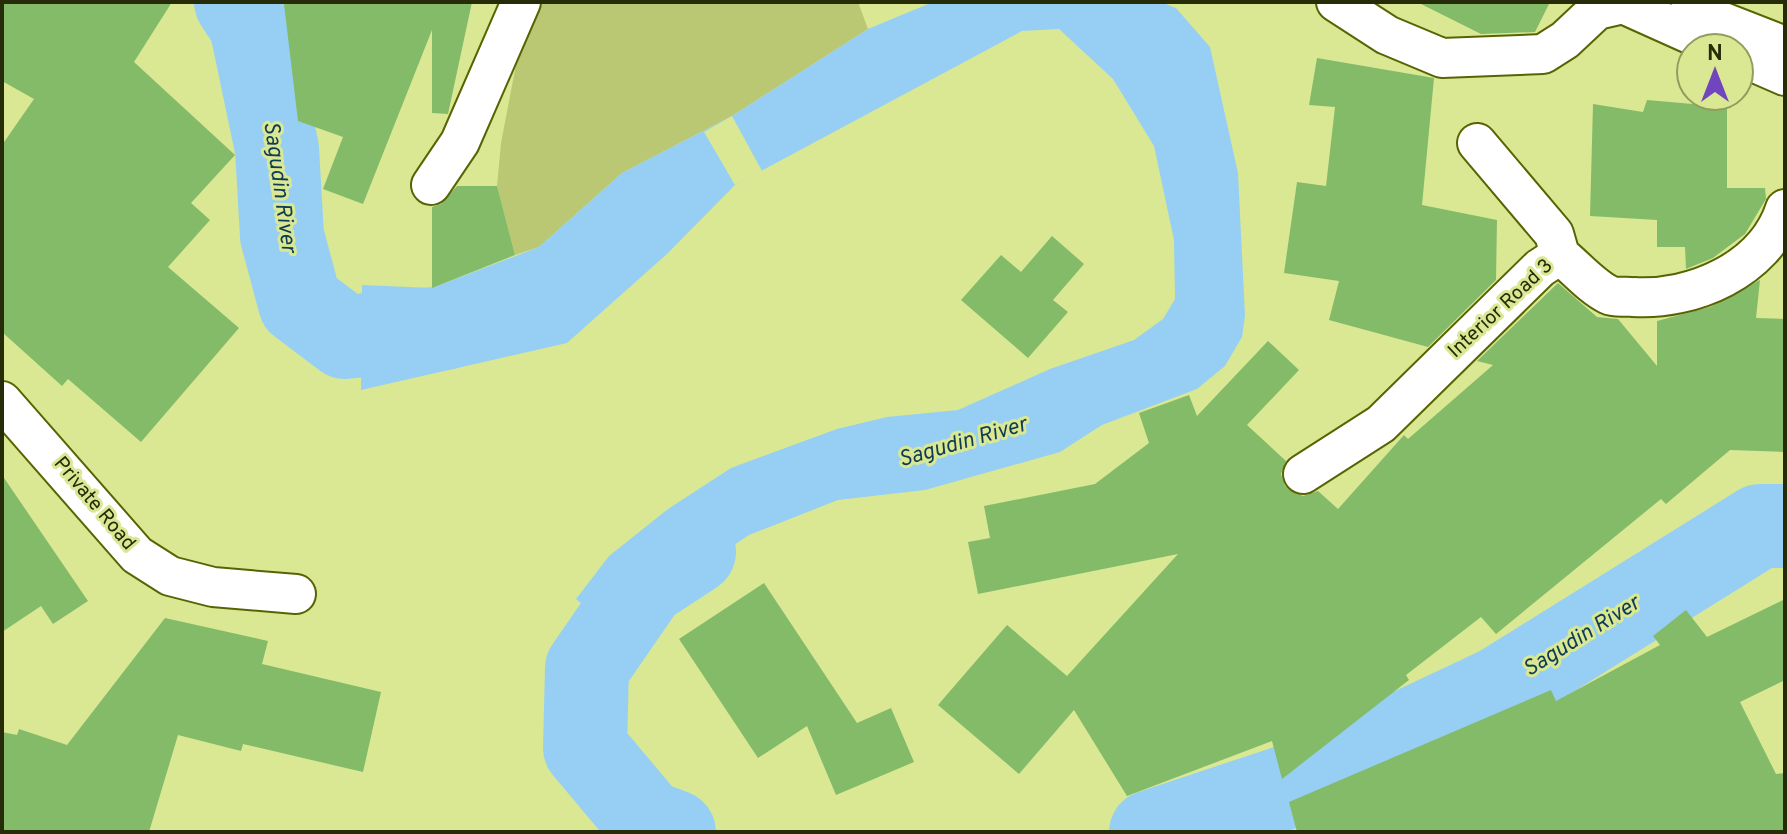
<svg xmlns="http://www.w3.org/2000/svg" width="1787" height="834" font-family="Overpass,sans-serif">
  <style>
    .green { fill: #bbc873 }
    .water { fill: #96cff3 }
    .pier { fill: #dae894 }
    .lines { fill: none; stroke-linecap: round; stroke-linejoin: round }
    .river { stroke: #96cff3; stroke-width: 84 }
    .building { fill: #83bb68 }
    .street-casing { stroke: #5a6302; stroke-width: 42 }
    .street { stroke: #fff; stroke-width: 38 }
    .labels { text-anchor: middle; dominant-baseline: central; stroke-width: 6; stroke-linejoin: round; paint-order: stroke }
    .street-label { font-size: 20px; fill: #272c08; stroke: #dae894 }
    .water-label { font-size: 22px; font-style: italic; fill: #0f3c54; stroke: #dae894 }
  </style>
  <rect width="100%" height="100%" fill="#dae894"/>
  <!-- green -->
  <path class="green" d="M543,2h315l10,27 -136,87 -110,57 -83,74 -24,8 -18,-69 4,-43 18,-94z"/>
  <!-- water -->
  <path class="water" d="M933,2h228l15,6 34,39 28,126 7,143 -3,21 -17,29 -28,23 -95,36 -42,27 -135,38 -87,10 -89,35 -69,46 -59,55 -45,-37 33,-43 59,-47 63,-41 106,-39 50,-12 71,-7 92,-41 84,-29 29,-21 12,-20 -1,-59 -20,-94 -41,-67 -54,-50 -37,2 -287,154 -68,69 -100,89 -206,47 1,-105 70,3 107,-41 83,-74 110,-57 136,-87z"/>
  <!-- pier -->
  <path class="pier" d="M732,116l30,55 -27,14 -31,-53z"/>
  <g class="lines">
    <!-- river -->
    <path class="river" d="M236,2l15,23 26,124 5,87 18,67 45,34 100,-9 32,-10
      M674,832l-27,-10 -62,-74 2,-80 58,-84 49,-32
      M1151,832l145,-48 204,-96 260,-162h25"/>
  </g>
  <!-- building -->
  <path class="building" d="M2,2h170l-38,60 101,93 -44,48 19,17 -42,47 71,61 -98,114 -73,-63 -6,7 -60,-54v-187l32,-46 -32,-18z
    M316,2h156l-24,112 -16,-1v-83l-69,174 -40,-15 20,-52 -45,-16 -14,-117z
    M1417,2h133l-15,30 -54,2z
    M1317,58l117,20 -12,127 75,15 -1,60 -68,67 -99,-27 10,-39 -55,-8 13,-91 29,4 9,-79 -26,-2z
    M1647,100l80,7v81h38l1,11 -21,35 -32,24 -27,11 -1,-22h-28v-27l-67,-4 3,-112 50,8z
    M457,186h40l18,69 -83,33v-81l9,-3z
    M1052,236l32,28 -31,36 15,12 -40,46 -67,-58 40,-45 20,17z
    M1760,280l-4,38 29,1v133l-55,-2 -64,54 -5,-5 -165,135 -15,-17 -75,58 3,5 -127,99 -10,-38 -145,55 -53,-86 -55,64 -81,-69 69,-80 60,51 111,-122 -200,40 -10,-52 22,-4 -6,-32 111,-22 54,-41 -10,-30 50,-18 8,21 71,-75 31,29 -52,55 39,36 -5,13 4,12 18,10 15,-5 20,18 66,-74 4,4 85,-74 -16,-4 81,-78 39,34 21,2 39,47v-45l53,-14z
    M2,475l86,126 -35,23 -12,-18 -39,26z
    M764,583l93,140 34,-15 23,54 -78,33 -29,-69 -49,32 -79,-119z
    M1785,599v81l-45,22 36,72 9,-1v59h-488l-8,-30 262,-112 5,11 104,-56 -7,-9 33,-26 21,27z
    M165,618l103,23 -6,23 119,28 -18,80 -120,-28 -2,7 -63,-16 -29,97h-147v-100l15,3 2,-6 48,16z"/>
  <g class="lines">
    <!-- street casing -->
    <g class="street-casing">
      <path id="street" d="M1336,2l51,33 55,23 101,-4 22,-14 32,-30 26,-6 98,44
        M1690,9l95,37
        M1739,56l46,20
        M1477,143l77,91 6,21
        M431,185l29,-43 61,-140
        M1560,255c15,12 32,32 49,40 6,3 17,1 24,2 59,4 132,-27 152,-88
        M2,401l135,154 33,21 43,11 83,7
        M1303,474l78,-50 159,-156 20,-13"/>
    </g>
    <!-- street -->
    <use href="#street" class="street"/>
  </g>
  <g class="labels">
    <!-- street labels -->
    <g class="street-label">
      <text transform="translate(1501 309) rotate(-43)">Interior Road 3</text>
      <text transform="translate(94 504) rotate(50)">Private Road</text>
    </g>
    <!-- water labels -->
    <g class="water-label">
      <text transform="translate(279 187) rotate(82)">Sagudin River</text>
      <text transform="translate(963 443) rotate(-16)">Sagudin River</text>
      <text transform="translate(1582 637) rotate(-32)">Sagudin River</text>
    </g>
  </g>
  <!-- border -->
  <rect width="1787" height="834" fill="none" stroke="#272c08" stroke-width="8"/>
  <!-- north arrow -->
  <g transform="translate(1715 72)"><circle r="38" fill="#dae894" stroke="#929d5c" stroke-width="2"/>
  <path d="M0-6L14 30L0 20L-14 30Z" fill="#7145bd"/>
  <text y="-12" font-size="22" font-weight="bold" text-anchor="middle" fill="#272c08">N</text>
  </g>
</svg>
